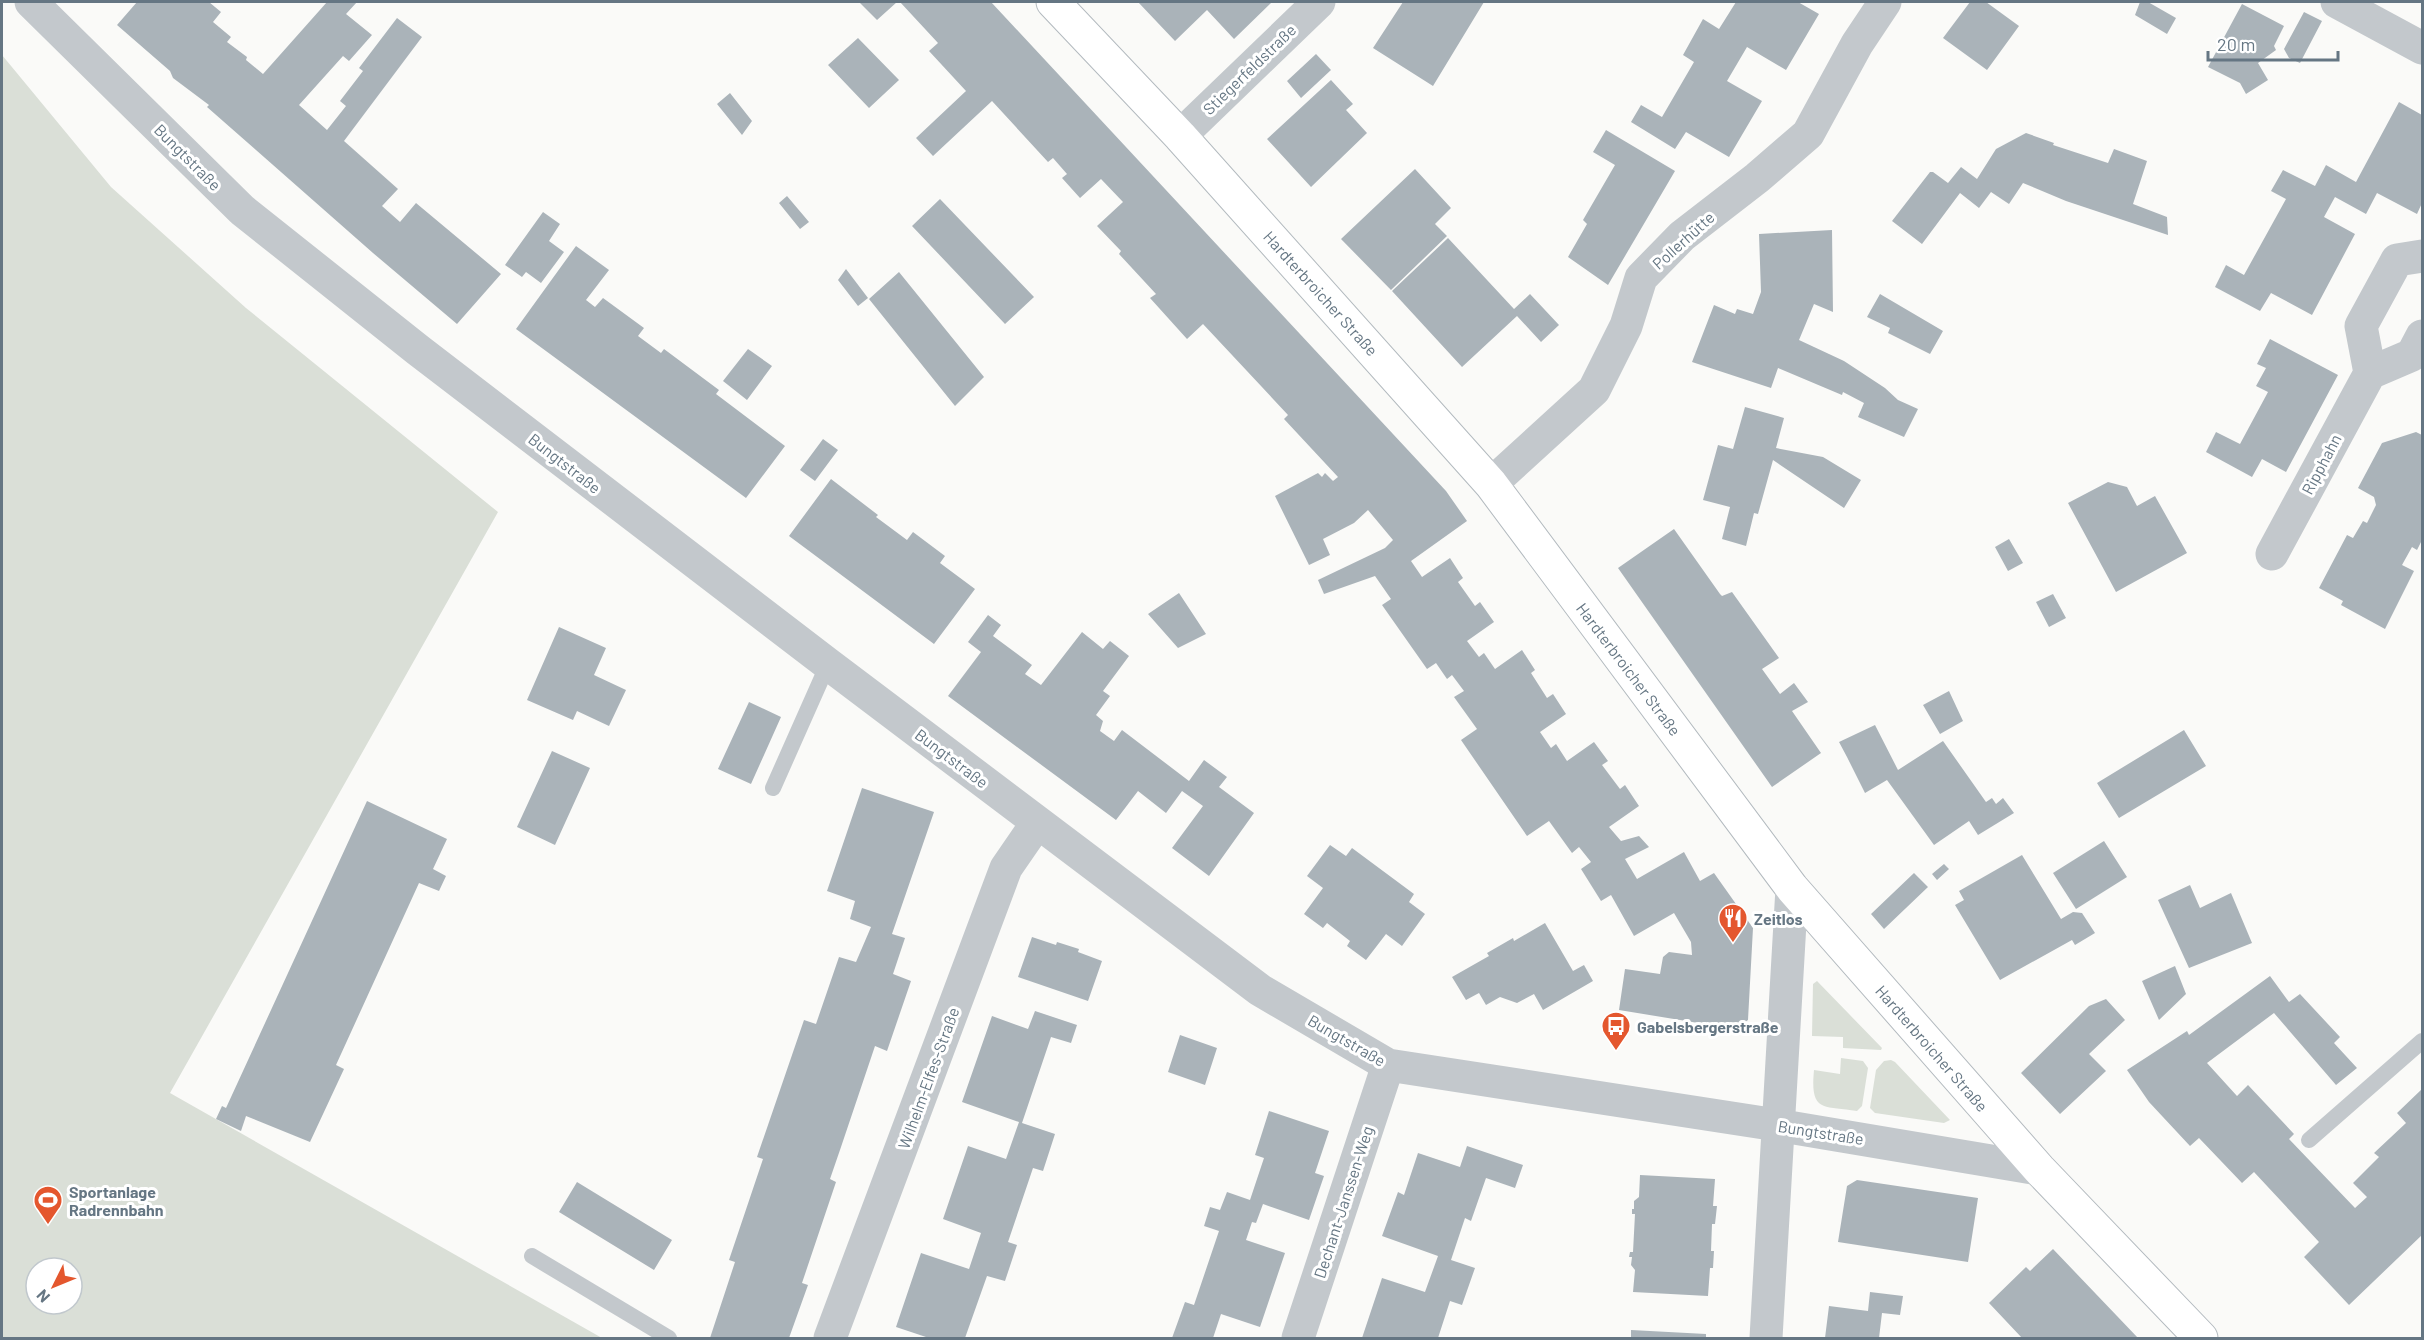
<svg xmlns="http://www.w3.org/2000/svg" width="2424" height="1340" font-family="Barlow,sans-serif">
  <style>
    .green { fill: #dadfd7; fill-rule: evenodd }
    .building { fill: #aab3b9 }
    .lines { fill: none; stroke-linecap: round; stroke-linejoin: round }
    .secondary-casing { stroke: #b3babf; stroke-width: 35 }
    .lane { stroke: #c3c8cc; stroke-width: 16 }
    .street { stroke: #c3c8cc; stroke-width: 33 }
    .secondary { stroke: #fff; stroke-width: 33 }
    .labels { text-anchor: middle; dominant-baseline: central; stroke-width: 6; stroke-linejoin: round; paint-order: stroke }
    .street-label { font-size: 16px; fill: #657683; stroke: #fff }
    .poi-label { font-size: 16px; font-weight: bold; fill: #657683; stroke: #fff; text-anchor: start }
  </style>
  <rect width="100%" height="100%" fill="#fafaf8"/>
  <!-- green -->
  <path class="green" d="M2,55l109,132 135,121 252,204 -328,581 432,245h-600zM36,1268h36v36h-36z
    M1817,981l65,67 -1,2 -38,-2v-11l-31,-1 1,-52z
    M1841,1058l22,3 5,7 -6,38 -5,5c-35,-5 -47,1 -43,-41l26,4z
    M1891,1060l4,2 55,58 -6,3 -69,-10 -5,-5 6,-38 8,-9z"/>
  <!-- building -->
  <path class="building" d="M137,2h72l12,10 -8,10 18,15 -4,5 20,15 -1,3 17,14 64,-72h30l-11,12 26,21 -23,26 -6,-5 -44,49 28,25 19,-24 -6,-5 23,-30 -4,-3 38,-50 25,19 -78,104 54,48 -16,17 18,16 16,-19 85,71 -44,50 -84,-71 -166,-146 2,-2 -36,-27 -3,-7 -53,-46z
    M859,2h38l-20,18z
    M900,2h91l455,489 21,30 -56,40 11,16 28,-19 13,20 -5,4 17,24 5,-4 14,20 -27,19 12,16 5,-4 11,16 27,-19 13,20 -4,3 16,25 6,-4 13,20 -26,18 11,16 5,-4 11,17 27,-19 14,19 -6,4 18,24 5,-4 14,21 -30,21 12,14 18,-5 10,11 -24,12 12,20 47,-27 16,29 14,-8 39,55 -5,92 -13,9 -116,-19 6,-41 35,5 3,-17 6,-5 23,3 -1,-13 -17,-29 -40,23 -23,-41 -10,6 -20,-32 10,-7 -12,-15 -7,6 -23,-32 -22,15 -66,-96 16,-11 -23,-32 10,-6 -12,-16 -5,4 -11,-16 -9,6 -45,-64 9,-6 -16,-23 -51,18 -6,-14 67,-32 8,-8 -25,-30 -14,13 -31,16 7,16 -21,10 -34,-69 43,-23 4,4 3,-4 8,8 5,-4 -54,-58 4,-4 -85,-91 -16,15 -37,-41 6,-4 -37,-40 2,-3 -24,-25 26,-24 -22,-23 -21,19 -18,-20 5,-4 -14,-16 -5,4 -56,-61 -59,55 -17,-18 50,-47 -37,-40 9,-8z
    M1138,2h134l-38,37 -27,-29 -32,31z
    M1403,2h81l-51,84 -60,-38z
    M1736,2h62l21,12 -33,56 -39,-23 -20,34 35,20 -33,56 -43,-25 -11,17 -44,-27 10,-17 21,12 32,-55 -11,-7 20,-36 16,10z
    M1970,2h16l33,24 -32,44 -44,-32z
    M2140,2h8l28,16 -9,16 -32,-19z
    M2242,4l42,22 -10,20 2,4 -18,13 10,17 -22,14 -6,-11 -32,-16z
    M2304,12l18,9 -22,42 -11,-5 -5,-9z
    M858,38l41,42 -30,28 -41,-43z
    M1316,54l15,16 -30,28 -14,-17z
    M1331,80l22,24 -7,6 21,23 -56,54 -44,-48z
    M730,93l22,28 -10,14 -25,-31z
    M2399,102l23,13v88l-5,11 -40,-21 -11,21 -31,-17 -11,20 31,17 -43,81 -41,-22 -11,18 -45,-24 11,-22 18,10 42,-76 -15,-8 12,-21 32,16 11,-21 30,17z
    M1606,130l69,41 -67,114 -40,-28 19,-33 -4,-4 32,-55 -22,-13z
    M2026,133l28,10 -1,2 55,18 6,-14 33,12 -14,43 34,13 1,18 -102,-34 -43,-18 -14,21 -18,-12 -12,16 -19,-15 -38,51 -30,-23 38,-49h3l15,11 13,-16 16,12 19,-30z
    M1415,169l36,39 -16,16 12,12 -56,54 -50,-51z
    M787,196l22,26 -9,7 -21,-26z
    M940,199l94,98 -29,27 -93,-98z
    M543,212l17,12 -11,17 15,11 -23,31 -15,-11 -4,5 -17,-12z
    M1832,230l1,82 -19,-8 -15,36 45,21 41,27 13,12 20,9 -14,28 -46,-20 6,-14 -21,-11 -1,3 -64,-27 -7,20 -79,-26 22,-57 21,9 2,-5 16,5 8,-22 -2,-58z
    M1448,238l66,71 16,-15 29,31 -18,17 -24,-26 -55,51 -70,-76z
    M576,246l33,24 -23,30 9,7 8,-9 41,30 -6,8 23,17 3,-4 55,41 -3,4 69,52 -39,52 -230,-169z
    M846,269l22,29 -10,8 -20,-26z
    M899,272l85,105 -29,29 -86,-107z
    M1880,294l63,37 -13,23 -42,-21 2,-5 -23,-11z
    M2270,339l68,36 -52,97 -24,-13 -10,18 -46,-25 10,-20 24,12 28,-52 -12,-6 10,-18 -9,-4z
    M748,349l24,17 -25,34 -24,-19z
    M1745,407l39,11 -8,30 47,9 38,23 -17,28 -71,-48 -15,54 -4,-1 -8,33 -24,-7 8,-32 -27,-7 15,-55 15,4z
    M2416,432l6,3v105l-5,10 -5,-3 -10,18 12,6 -29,58 -44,-24 2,-4 -24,-13 28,-53 6,3 10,-17 4,2 9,-18 -2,-8 -16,-9 24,-45z
    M823,439l15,11 -23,31 -15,-11z
    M831,479l47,36 -2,2 31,23 6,-8 32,24 -5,7 35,26 -41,55 -145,-108z
    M2108,482l19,5 10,19 18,-10 32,57 -71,39 -48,-89z
    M1674,529l46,65 2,2 10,-4 47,66 -17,11 18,25 14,-11 14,19 -16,9 29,42 -49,34 -154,-219z
    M2009,539l14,24 -15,8 -13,-24z
    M1179,593l27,41 -28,14 -30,-34z
    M2053,594l13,24 -17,9 -13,-25z
    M988,615l13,10 -8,11 39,29 -7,9 16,11 41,-53 21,17 7,-8 19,15 -26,35 7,5 -14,19 7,6 -3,10 14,10 8,-11 67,51 15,-21 23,17 -8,10 35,26 -45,63 -37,-28 31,-42 -21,-15 -16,22 -28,-22 -22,29 -168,-124 33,-44 -13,-10z
    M559,627l47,21 -12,27 32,15 -17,36 -32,-15 -4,9 -46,-20z
    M1949,691l14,30 -23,13 -17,-29z
    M749,702l32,15 -30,67 -33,-15z
    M1875,725l23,45 45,-29 43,61 6,-4 4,6 7,-6 11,15 -36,22 -9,-14 -35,24 -47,-65 -22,13 -18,-36 -8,-15z
    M2184,730l22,36 -87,52 -22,-35z
    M552,751l38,17 -35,77 -38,-18z
    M862,788l72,24 -42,122 13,4 -12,36 18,7 -24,70 -12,-5 -34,101 -11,32 6,3 -34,101 6,2 -19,53h-79l25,-76 -6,-2 34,-101 -6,-2 47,-137 12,4 23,-67 17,5 15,-35 -21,-8 5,-18 -28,-10z
    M367,801l80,38 -14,30 13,7 -7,15 -20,-8 -83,182 8,4 -34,73 -64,-26 -5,15 -25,-12 6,-13 4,2z
    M2104,841l23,36 -51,32 -23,-36z
    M1330,845l16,11 6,-8 62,46 -5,8 16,12 -23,32 -16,-12 -20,26 -19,-14 3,-5 -23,-18 -4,5 -19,-14 19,-26 -16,-12z
    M2022,855l39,64 12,-7 9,1 13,20 -20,12 -3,-5 -72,40 -45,-75 9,-5 -5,-9z
    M1944,864l5,5 -12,11 -5,-6z
    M1914,873l14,14 -44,42 -13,-15z
    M2190,885l10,23 31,-15 21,50 -63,25 -31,-68z
    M1545,923l28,48 11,-6 9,16 -50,29 -9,-16 -17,9 -17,-6 -14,8 -7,-12 -13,7 -14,-23 37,-21 -2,-3 26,-15 1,3z
    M1032,937l24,8 1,-3 22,7 -1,3 24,9 -14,40 -70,-24z
    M2175,966l11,28 -27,26 -17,-39z
    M2270,976l19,26 11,-8 40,43 -6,6 23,25 -21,17 -62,-72 -67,50 30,33 11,-11 46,49 -5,5 66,69 12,-11 -14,-14 26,-26 -5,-4 32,-30 -9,-10 25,-24v146l-73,70 -45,-48 15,-15 -65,-70 -12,11 -43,-45 -9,8 -41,-44 -22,-32 60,-39 2,4z
    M2106,999l19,21 -36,34 17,17 -46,43 -39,-41 68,-67z
    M1035,1011l42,14 -6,18 -20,-6 -29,86 33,11 -12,37 -10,-3 -25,74 9,3 -12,36 -18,-5 -22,62h-36l-33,-11 25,-74 48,16 12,-36 -38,-14 25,-73 38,13 13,-37 -57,-20 30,-86 36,13z
    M1180,1035l37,13 -12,37 -37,-13z
    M1269,1111l60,20 -14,42 9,3 -15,44 -46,-16 -7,19 -4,-1 -6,18 39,13 -25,74 -39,-13 -8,24h-41l13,-36 9,3 25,-74 -15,-5 6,-19 10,3 7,-18 23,8 14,-42 -9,-3z
    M1467,1146l56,19 -8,23 -29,-10 -15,43 -6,-3 -14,42 24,8 -13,37 -12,-4 -12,37h-76l20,-60 43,14 13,-36 -56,-20 16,-44 6,3 14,-42 42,14z
    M1640,1175l75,4 -2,27h4l-2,18h-3l-1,27h3l-1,17h-3l-2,28 -75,-4 2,-22 -4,-5 1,-8h-3l1,-5h3l2,-38h-3v-5h2v-8l5,-4z
    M1857,1180l121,18 -10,64 -130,-20 9,-56z
    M577,1182l95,58 -18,30 -95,-58z
    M2053,1249l64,67 21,22h-116l-33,-35 37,-36 4,4z
    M1870,1292l33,4 -3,19 -18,-2 -3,25h-54l4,-32 39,5z
    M1631,1330l75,4v4h-75z"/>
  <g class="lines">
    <!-- secondary casing -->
    <g class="secondary-casing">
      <path id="secondary" d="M1053,2l127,134 311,348 301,404 247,281 162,169"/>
    </g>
    <!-- lane -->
    <path class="lane" d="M773,788l55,-124
      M2309,1140l113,-99
      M532,1256l137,82"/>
    <!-- street -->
    <path class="street" d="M31,2l211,208 176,140 410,314 432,326 128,75 389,60 262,44
      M2337,2l85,46
      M1180,136l139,-134
      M2370,373l42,-18 10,-19
      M1491,484l103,-94 32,-64 15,-48 41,-42 75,-58 51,-44 49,-90 28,-42
      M2272,554l98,-181 -9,-47 36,-66 25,-4
      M830,1338l176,-470 31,-45
      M1298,1338l90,-273
      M1766,1338l26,-450"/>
    <!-- secondary -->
    <use href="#secondary" class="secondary"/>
  </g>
  <!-- icons -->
  <defs>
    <g id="restaurant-pin" transform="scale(1.5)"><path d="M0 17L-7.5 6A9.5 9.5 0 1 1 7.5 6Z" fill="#e4572e" stroke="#fff"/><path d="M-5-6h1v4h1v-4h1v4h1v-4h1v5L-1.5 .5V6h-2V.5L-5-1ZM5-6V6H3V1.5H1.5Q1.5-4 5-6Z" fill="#fff"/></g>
    <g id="bus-pin" transform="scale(1.5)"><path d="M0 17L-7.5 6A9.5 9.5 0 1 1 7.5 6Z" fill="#e4572e" stroke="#fff"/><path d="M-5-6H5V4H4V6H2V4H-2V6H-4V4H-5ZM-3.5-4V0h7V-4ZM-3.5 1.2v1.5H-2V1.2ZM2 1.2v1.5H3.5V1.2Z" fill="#fff"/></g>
    <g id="stadium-pin" transform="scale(1.5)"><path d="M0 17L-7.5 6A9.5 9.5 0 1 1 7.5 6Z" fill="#e4572e" stroke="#fff"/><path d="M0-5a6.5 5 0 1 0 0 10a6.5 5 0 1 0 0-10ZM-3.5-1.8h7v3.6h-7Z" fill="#fff"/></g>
  </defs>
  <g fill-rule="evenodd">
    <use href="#restaurant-pin" x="1733" y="918"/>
    <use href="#bus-pin" x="1616" y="1026"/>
    <use href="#stadium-pin" x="48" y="1200"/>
  </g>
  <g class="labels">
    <!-- street labels -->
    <g class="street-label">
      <text transform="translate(1249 69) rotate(-44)">Stiegerfeldstraße</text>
      <text transform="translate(188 157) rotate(45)">Bungtstraße</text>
      <text transform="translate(1683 240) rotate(-42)">Pollerhütte</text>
      <text transform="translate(1321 293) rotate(48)">Hardterbroicher Straße</text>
      <text transform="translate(565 463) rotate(38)">Bungtstraße</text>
      <text transform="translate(2321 464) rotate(-62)">Ripphahn</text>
      <text transform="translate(1629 669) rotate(53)">Hardterbroicher Straße</text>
      <text transform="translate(952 758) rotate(37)">Bungtstraße</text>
      <text transform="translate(1347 1040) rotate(30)">Bungtstraße</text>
      <text transform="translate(1932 1048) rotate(49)">Hardterbroicher Straße</text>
      <text transform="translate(928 1078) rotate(-70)">Wilhelm-Elfes-Straße</text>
      <text transform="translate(1821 1132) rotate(9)">Bungtstraße</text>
      <text transform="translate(1343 1202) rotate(-72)">Dechant-Janssen-Weg</text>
    </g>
    <!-- poi labels -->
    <g class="poi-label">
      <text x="1754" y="918">Zeitlos</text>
      <text x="1637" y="1026">Gabelsbergerstraße</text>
      <text x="69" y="1191">Sportanlage<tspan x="69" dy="18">Radrennbahn</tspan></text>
    </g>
  </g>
  <!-- border -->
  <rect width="2424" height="1340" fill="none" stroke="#657683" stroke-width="6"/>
  <!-- north arrow -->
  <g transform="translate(54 1286) rotate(227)"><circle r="28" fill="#ffffff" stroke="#c1c8cd" stroke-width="1.5"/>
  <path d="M0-4.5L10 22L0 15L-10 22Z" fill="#e4572e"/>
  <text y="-9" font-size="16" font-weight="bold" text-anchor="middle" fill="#657683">N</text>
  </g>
  <!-- scale -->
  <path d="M2208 51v9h130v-9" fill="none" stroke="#657683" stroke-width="3"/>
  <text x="2217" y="51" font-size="18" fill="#657683" stroke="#ffffff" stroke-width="4.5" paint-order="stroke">20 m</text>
</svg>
